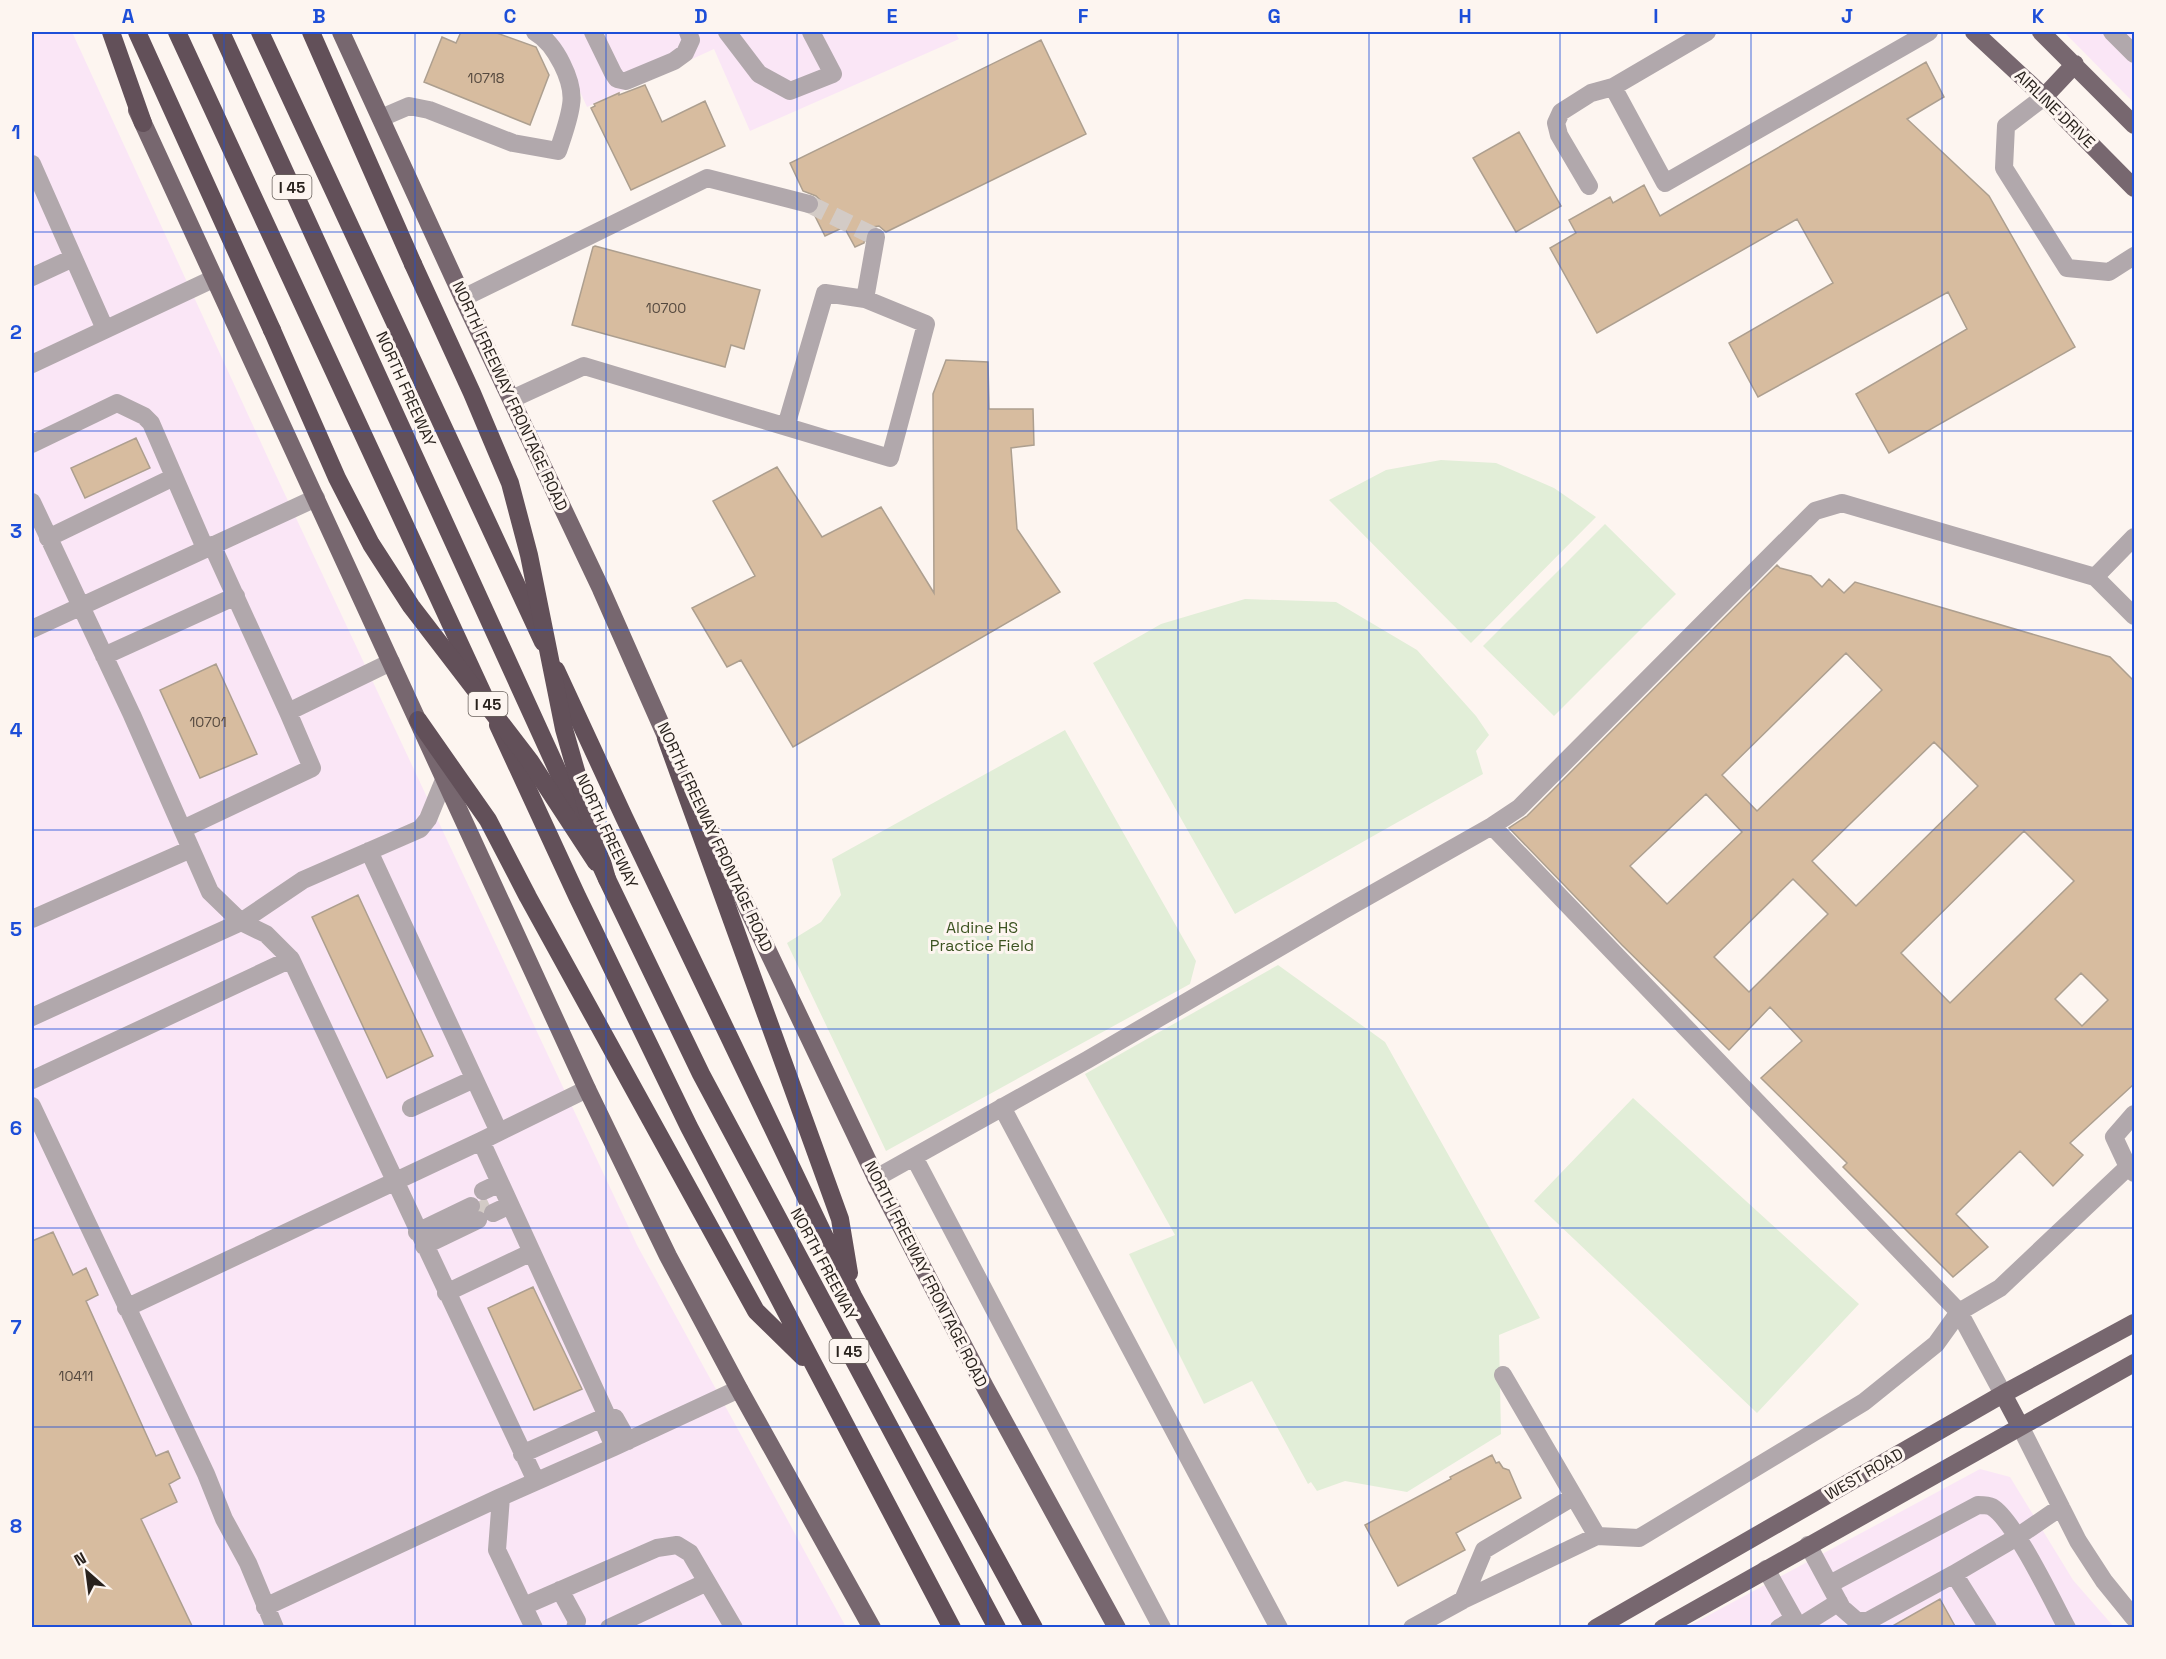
<svg xmlns="http://www.w3.org/2000/svg" width="2166" height="1659" font-family="'Space Grotesk',sans-serif">
  <style>
    .commercial { fill: #fae6f6 }
    .green { fill: #e2eed8 }
    .building { fill: #d7bc9f; stroke: #ad9f8f; stroke-width: 1.5; fill-rule: evenodd }
    .lines { fill: none; stroke-linecap: round; stroke-linejoin: round }
    .minor-tunnel { stroke: #d3cbc6; stroke-width: 18; stroke-dasharray: 18 9; stroke-linecap: butt }
    .minor { stroke: #b1a8ac; stroke-width: 18 }
    .major { stroke: #77676f; stroke-width: 18 }
    .highway { stroke: #625059; stroke-width: 18 }
    .highway-bridge { stroke: #625059; stroke-width: 18 }
    .grid { fill: none; stroke: #1d4ed8; stroke-width: 1.5; stroke-opacity: 0.55 }
    .labels { text-anchor: middle; dominant-baseline: central; stroke-width: 6; stroke-linejoin: round; paint-order: stroke }
    .number-label { font-size: 14px; fill: #54483e }
    .shield { fill: #fdf5f0; stroke: #69615c; stroke-width: 1.5 }
    .shield-label { font-size: 15px; font-weight: bold; fill: #29221d }
    .street-label { font-size: 16px; fill: #29221d; stroke: #fdf5f0 }
    .park-label { font-size: 16px; fill: #3c5321; stroke: #fdf5f0 }
    .neatline { fill: none; stroke: #1d4ed8; stroke-width: 2 }
    .grid-label { font-size: 20px; text-anchor: middle; font-weight: bold; fill: #1d4ed8 }
  </style>
  <rect width="100%" height="100%" fill="#fdf5f0"/>
  <!-- commercial -->
  <path class="commercial" d="M32,32h40l202,439 363,774 209,382 -814,1z
    M553,32h402l4,7 -209,92 -36,-82 -127,58z
    M2064,32h70v71z
    M1980,1469l30,8 63,103 41,47 -429,1z"/>
  <!-- green -->
  <path class="green" d="M1441,460l55,3 58,25 42,29 -125,126 -142,-143 57,-30z
    M1605,524l71,70 -122,122 -71,-70z
    M1245,599l91,3 81,48 59,66 13,19 -13,16 7,23 -248,140 -142,-251 68,-39z
    M1065,730l131,231 -6,23 -304,167 -99,-208 34,-21 20,-27 -9,-36z
    M1278,965l107,77 155,276 -41,17 2,99 -94,58 -62,-11 -28,10 -6,-9 -3,2 -56,-103 -48,23 -75,-150 46,-19 -90,-161z
    M1633,1098l226,206 -102,109 -223,-212z"/>
  <!-- building -->
  <path class="building" d="M461,32h33l42,15 13,28 -19,50 -106,-43 18,-45 14,6z
    M1041,40l45,94 -200,98 -7,-6 -7,1 -5,3 -3,13 -9,4 -11,-20 -19,9 -11,-22 6,-7v-7l-4,-4 -13,-5 -13,-28z
    M1926,62l18,35 -37,22 82,77 86,151 -186,106 -33,-59 111,-65 -19,-37 -190,105 -29,-54 104,-60 -36,-64 -200,114 -47,-85 26,-15 -7,-13 41,-23 3,6 31,-18 16,31z
    M645,85l17,37 43,-21 20,45 -94,44 -40,-82 4,-2 -1,-2 25,-11v2z
    M1519,132l42,74 -45,26 -43,-74z
    M595,246l165,44 -16,59 -13,-4 -6,22 -153,-42 21,-78z
    M946,360l42,2 1,47h44l1,36 -23,3 6,81 43,63 -267,155 -52,-87 -14,7 -35,-59 63,-32 -42,-75 64,-34 45,70 59,-30 53,86 -1,-199z
    M136,438l14,30 -65,30 -14,-30z
    M1777,565l3,3 31,8 11,11 7,-8 15,14 11,-11 255,75 24,24v403l-64,59 13,12 -30,31 -33,-35 -64,63 32,33 -35,30 -110,-110 4,-4 -86,-85 41,-37 -32,-34 -41,43 -107,-105 -113,-117 18,-12zM1846,653l36,37 -125,121 -35,-36zM1934,742l44,44 -122,120 -44,-45zM1706,794l36,38 -75,72 -37,-38zM2024,831l50,50 -124,122 -49,-50zM1793,879l35,35 -79,78 -35,-35zM2081,973l27,27 -26,26 -27,-27z
    M216,664l41,90 -57,24 -40,-88z
    M358,895l75,161 -46,22 -75,-161z
    M53,1232l20,43 13,-7 12,27 -12,6 70,155 12,-5 12,27 -11,6 8,18 -36,17 52,109h-161v-387z
    M533,1287l49,102 -48,21 -46,-102z
    M1492,1455l4,8 3,-1 4,6 6,2 12,28 -65,35 9,17 -67,36 -33,-61 86,-46 -1,-2z
    M1940,1599l16,29h-67z"/>
  <g class="lines">
    <!-- minor-tunnel -->
    <path class="minor-tunnel" d="M809,204l67,33
      M475,1213l15,-7"/>
    <!-- minor -->
    <path class="minor" d="M593,32l20,41 4,6 9,2 48,-20 11,-8 6,-13 -3,-8
      M727,32l32,42 31,17 43,-17 -22,-42
      M2112,32l22,22
      M1613,87l52,96 264,-151
      M2044,97l-38,29 -2,42 63,100 42,4 25,-16
      M381,118l28,-12 20,4 84,33 45,8c5,-15 11,-31 13,-46 4,-23 -16,-62 -36,-73
      M32,164l73,165
      M1589,186l-30,-51 -3,-12 5,-11 30,-19 22,-6 94,-55
      M32,277l41,-19
      M463,298l244,-120 102,26
      M865,299l11,-62
      M32,364l183,-86
      M512,399l72,-33 306,92 36,-134 -61,-25 -40,-6 -39,133
      M32,444l85,-41 27,13 7,7 54,125
      M32,502l100,213 78,177 31,30 25,12 25,25 245,522
      M48,538l126,-61
      M212,545l76,167 103,-50
      M2095,577l39,39
      M32,629l284,-131
      M104,656l132,-60
      M1492,826l467,486 44,82
      M183,829l129,-61 -24,-56
      M369,851l130,281
      M32,919l159,-70
      M32,1017l209,-95 62,-42 117,-51 8,-10 16,-39
      M32,1080l259,-121
      M32,1106l174,368 18,45 24,44 27,65
      M1002,1107l277,521
      M411,1108l63,-29
      M2134,1114l-20,23 14,30 6,6
      M481,1141l126,275 -3,8 10,23
      M914,1157l248,471
      M876,1178l211,-118 255,-149 150,-85 27,-18 296,-297 27,-8 253,74 39,-40
      M483,1191l17,-8
      M493,1213l17,-8
      M417,1232l54,-26
      M424,1246l54,-26
      M446,1293l86,-41
      M126,1308l355,-167 106,-52
      M1503,1375l94,161 42,2 225,-136 72,-58 23,-32 41,-24 128,-121
      M2020,1426l58,115 26,40 30,37
      M522,1454l85,-38 8,2 13,23
      M1808,1545l34,63 15,13h11l86,-47 34,54
      M1766,1569l28,50 -15,9
      M1954,1574l63,-37 44,-30
      M1830,1584l148,-79c5,0 10,0 14,2 22,13 61,95 75,121
      M560,1590l17,31 -2,7
      M1463,1600l21,-50 89,-53
      M524,1606l133,-58 20,-3 13,8 44,75
      M265,1607l236,-110
      M1799,1627l40,-25
      M534,1628l-37,-78 4,-53 113,-50 125,-58
      M609,1628l98,-46
      M1412,1628l51,-28 134,-64"/>
    <!-- major -->
    <path class="major" d="M341,32l122,266 138,291 72,163
      M1974,32l70,65 90,91
      M2041,32l93,93
      M2044,97l31,-33
      M137,110l450,979 81,167 71,133 133,239
      M695,798l181,380 109,209 132,241
      M2003,1394l17,32
      M1596,1628l407,-234 131,-71
      M1663,1628l471,-265"/>
    <!-- highway -->
    <path class="highway" d="M111,32l32,91
      M137,32l135,298
      M177,32l306,662
      M221,32l386,847 94,195 296,554
      M260,32l283,610
      M311,32l102,232
      M556,670l68,147 229,479 181,332
      M418,720l70,100 40,77 228,414 47,46
      M498,725l79,171 112,231 263,501
      M666,738l174,481 9,54"/>
    <!-- highway-bridge -->
    <path class="highway-bridge" d="M413,264l59,129 38,90 19,72 35,174 43,150
      M272,330l65,148 34,66 40,62 119,155 66,101"/>
  </g>
  <!-- grid -->
  <path class="grid" d="M224,32v1596M415,32v1596M606,32v1596M797,32v1596M988,32v1596M1178,32v1596M1369,32v1596M1560,32v1596M1751,32v1596M1942,32v1596M32,232h2102M32,431h2102M32,630h2102M32,830h2102M32,1029h2102M32,1228h2102M32,1427h2102"/>
  <g class="labels">
    <!-- number labels -->
    <g class="number-label">
      <text x="486" y="78">10718</text>
      <text x="666" y="308">10700</text>
      <text x="208" y="722">10701</text>
      <text x="76" y="1376">10411</text>
    </g>
    <!-- shield labels -->
    <g class="shield">
      <rect x="272.5" y="175" width="39" height="24" rx="4.5"/>
      <rect x="468.5" y="692" width="39" height="24" rx="4.5"/>
      <rect x="829.5" y="1339" width="39" height="24" rx="4.5"/>
    </g>
    <g class="shield-label">
      <text x="292" y="187">I 45</text>
      <text x="488" y="704">I 45</text>
      <text x="849" y="1351">I 45</text>
    </g>
    <!-- street labels -->
    <g class="street-label">
      <text transform="translate(2055 109) rotate(44)">AIRLINE DRIVE</text>
      <text transform="translate(406 389) rotate(66)">NORTH FREEWAY</text>
      <text transform="translate(510 396) rotate(65)">NORTH FREEWAY FRONTAGE ROAD</text>
      <text transform="translate(607 831) rotate(65)">NORTH FREEWAY</text>
      <text transform="translate(715 837) rotate(65)">NORTH FREEWAY FRONTAGE ROAD</text>
      <text transform="translate(824 1264) rotate(62)">NORTH FREEWAY</text>
      <text transform="translate(926 1274) rotate(63)">NORTH FREEWAY FRONTAGE ROAD</text>
      <text transform="translate(1864 1474) rotate(-30)">WEST ROAD</text>
    </g>
    <!-- park labels -->
    <g class="park-label">
      <text x="982" y="927">Aldine HS<tspan x="982" dy="18">Practice Field</tspan></text>
    </g>
  </g>
  <!-- border -->
  <rect width="2166" height="1659" fill="none" stroke="#fdf5f0" stroke-width="66"/>
  <!-- north arrow -->
  <g transform="translate(87 1572) rotate(332)" stroke="#fdf5f0" stroke-width="4.5" paint-order="stroke">
  <path d="M0-4.5L10 22L0 15L-10 22Z" fill="#29221d"/>
  <text y="-9" font-size="16" font-weight="bold" text-anchor="middle" fill="#29221d">N</text>
  </g>
  <rect x="33" y="33" width="2100" height="1593" class="neatline"/>
  <g class="grid-label">
    <text x="128" y="23">A</text>
    <text x="319" y="23">B</text>
    <text x="510" y="23">C</text>
    <text x="701" y="23">D</text>
    <text x="892" y="23">E</text>
    <text x="1083" y="23">F</text>
    <text x="1274" y="23">G</text>
    <text x="1465" y="23">H</text>
    <text x="1656" y="23">I</text>
    <text x="1847" y="23">J</text>
    <text x="2038" y="23">K</text>
    <text x="16" y="139">1</text>
    <text x="16" y="339">2</text>
    <text x="16" y="538">3</text>
    <text x="16" y="737">4</text>
    <text x="16" y="936">5</text>
    <text x="16" y="1135">6</text>
    <text x="16" y="1334">7</text>
    <text x="16" y="1533">8</text>
  </g>
</svg>
